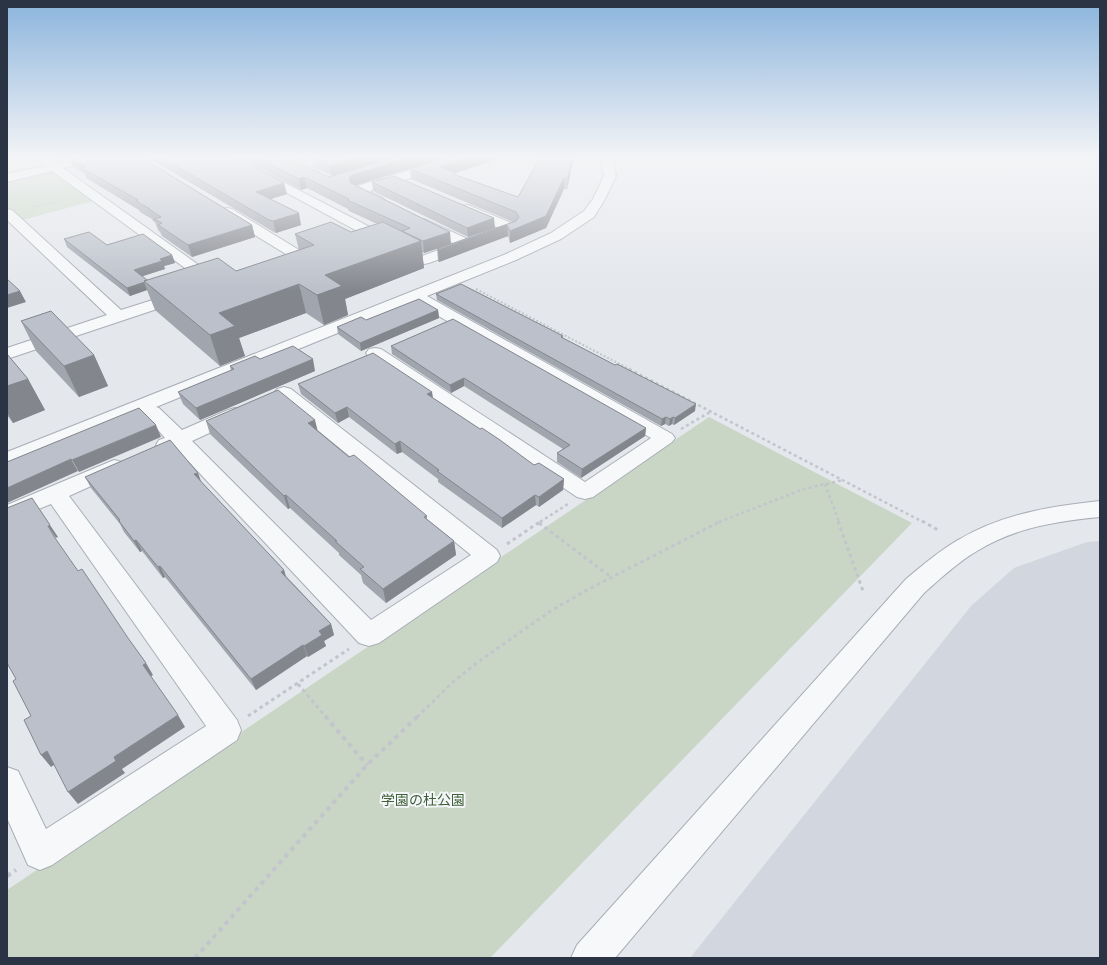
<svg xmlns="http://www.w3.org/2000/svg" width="1107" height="965" font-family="'DejaVu Sans','Noto Sans JP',sans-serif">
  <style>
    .built { fill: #d2d6de }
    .green { fill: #c9d6c5 }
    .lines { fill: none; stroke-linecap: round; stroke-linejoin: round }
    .minor-casing { stroke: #a9aeb7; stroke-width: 2 }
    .path-far4 { stroke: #c2c5cb; stroke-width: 1.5; stroke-dasharray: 1.5 1.5; stroke-linecap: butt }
    .path-far3 { stroke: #c2c5cb; stroke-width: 2; stroke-dasharray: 2 2; stroke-linecap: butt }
    .path-far2 { stroke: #c2c5cb; stroke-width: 2.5; stroke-dasharray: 3 3; stroke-linecap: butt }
    .path-far1 { stroke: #c2c5cb; stroke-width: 3; stroke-dasharray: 3.5 3.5; stroke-linecap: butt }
    .path { stroke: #c2c5cb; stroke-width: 4; stroke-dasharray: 4.5 4.5; stroke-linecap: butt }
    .minor { fill: #f7f8fa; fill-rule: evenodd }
    .wall { fill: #a1a5ae }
    .shaded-wall { fill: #83868d }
    .building { fill: #bbc0ca; stroke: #83868d }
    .labels { text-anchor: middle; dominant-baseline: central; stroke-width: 4; stroke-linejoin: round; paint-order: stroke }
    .near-park-label { font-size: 14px; fill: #3f6138; stroke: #f4f6f9 }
  </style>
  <rect width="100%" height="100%" fill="#e4e7ec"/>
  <!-- built -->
  <path class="built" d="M1100,541v417h-410l281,-352 43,-38 73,-26z"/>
  <!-- green -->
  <path class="green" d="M50,170l43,31 -71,19 -15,-13v-28z
    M709,417l203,106 -422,435h-483v-68z"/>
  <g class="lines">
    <!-- minor casing -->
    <g class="minor-casing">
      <path id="minor" d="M33,156h13l10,7 30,-7h21l-1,2 -43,10 158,113 3,3 -3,3 -5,2 -5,-2 -159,-116 -45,11v-8l37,-8z
        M219,156h14l160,83 2,3 -2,3 -5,1 -5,-1z
        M272,156h15l31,15 2,3 -2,3h-8z
        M457,156h18l-1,2 -105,33 14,7 2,3 -2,3h-8l-21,-11 -2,-3 2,-3z
        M600,156h12l4,20 -11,23 -11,18 -33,22 -45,21 -89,36 245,138 3,4 -3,4 -79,55 -8,2 -8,-2 -208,-140 -3,-4 3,-4 6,-1 6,1 204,133 66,-44 -237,-136 -258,105 3,1 23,22 46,-20 7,-2 7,2 3,4 -3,4 -50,23 179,179 100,-65 -194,-158 -3,-4 3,-4 7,-2 7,2 206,161 3,6 -3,6 -118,81 -10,3 -10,-3 -183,-195 -10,3 -7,-1 -3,-5 3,-5 6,-2 -22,-25 -136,54v-15l499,-198 45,-21 33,-22 9,-12 11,-23z
        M468,205l48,20 2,3 -2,3c-10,3 -22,10 -32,8l-2,-3 2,-3 15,-5 -36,-16 -1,-3 1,-3z
        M227,208l5,1 72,44 2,3 -2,3 -5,1 -5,-1 -72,-44 -2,-3 2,-3z
        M7,209l5,1 109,100 60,-19 6,2 2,3 -2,3 -180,60v-11l100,-33 -100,-95z
        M424,219l48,22 2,3 -2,3 -43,16 -5,1 -5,-1 -2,-3 2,-3 36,-13 -36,-18 -2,-3 2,-3z
        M114,460l8,2 3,5 -3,5 -53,24 168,224 4,10 -4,10 -185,125 -12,5 -12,-5 -21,-47v-51l11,4 28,58 160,-103 -155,-222 -44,18v-17z
        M1100,501v16c-43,4 -86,11 -123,34 -19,11 -36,27 -53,42l-309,365h-44l6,-13 329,-366c17,-14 34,-29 54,-40 42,-25 92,-33 140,-38z"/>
    </g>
    <!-- path-far4 -->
    <path class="path-far4" d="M27,208l44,-9"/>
    <!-- path-far3 -->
    <path class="path-far3" d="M476,289l155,81"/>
    <!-- path-far2 -->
    <path class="path-far2" d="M629,369l294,153
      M681,429l29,-17
      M825,484l14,38
      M540,522l28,-18
      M719,522l85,-33 39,-9"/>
    <!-- path-far1 -->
    <path class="path-far1" d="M838,521l25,70
      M922,521l16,9
      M539,523l72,54
      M507,544l34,-23
      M298,684l28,33
      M248,716l101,-67
      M417,717l36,-35 25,-20 74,-52 37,-21 132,-68"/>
    <!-- path -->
    <path class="path" d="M325,716l42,49
      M7,876l9,-6
      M195,958l172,-193 51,-49"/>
    <!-- minor -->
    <use href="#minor" class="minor"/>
  </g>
  <!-- wall -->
  <path class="wall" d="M55,156h84l113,69 3,12 -63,20 -30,-21 -2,-4 -2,-2 -3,-8 -2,-1 -1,-2 -12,-7 -1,-2 -53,-32 -1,-4 -12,-7 -4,-9 -8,2z
    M145,156h89l53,38 -17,5 31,26 -25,8 -4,-2z
    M237,156h46l1,4 45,17 3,-1 -19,-9 -2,-9 -11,2 -9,-4h216l-52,17v2l63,22 23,-41h33l-7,33h-3l-18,39 -36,15 -2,-7 -69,26 -1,-1 -1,-12 76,-27 -102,-43 -1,-10 30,-9 -85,25 96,59 -27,9 -2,-1 2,16 -79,31 3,16 -24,10 -18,-12 -67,25 6,18 -25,10 -65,-56 -8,-20 -17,6 -63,-49 -3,-8 43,6 65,10 3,8 -11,3 1,3 -23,7 5,4 89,-9 63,-21 -4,-16 56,-2 26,-8 -28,-13 -1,-2 -41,-21 -6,2z
    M372,182l123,46 -27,9 -95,-46z
    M436,294l127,42v2l132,73 -21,14 -2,-1 -3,2 -4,-2 -4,2 -224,-126z
    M438,310l1,8 -78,33 -23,-17 -1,-7 29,-7z
    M21,321l73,34 14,31 -29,11 -43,-46z
    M391,346l255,82 -1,8 -64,42 -24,-16v-9l6,-4 -99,-63 -13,7 -59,-39z
    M7,354l21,25 17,31 -32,13 -6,-8z
    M260,359l55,12 -115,49 -17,-16 -5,-12 53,-21 -1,-5z
    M298,384l134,8 1,6 101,67 30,14 -1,11 -24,17 -3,-2 -34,23 -64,-46v-3l-36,-27 -5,2 -48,-37 -11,6 -37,-29z
    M206,421l112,10 31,26 78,59v4l27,21 2,14 -70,48 -23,-20 -2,-8 -22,-20v-2l-49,-45 -2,1 -78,-75z
    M85,477l116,5 83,88 2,6 45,48 3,11 -10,6 2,5 -18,11 -1,-1 -51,34 -91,-113 -2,1 -21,-27 -2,1 -16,-20 -4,-8 -29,-36z"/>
  <!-- shaded-wall -->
  <path class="shaded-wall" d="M59,156h19l-10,1 1,1 -8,2z
    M299,156h17l-16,4z
    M364,156h37l-69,20 -2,-10z
    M415,156h36l-97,30 -3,3 -2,-11 3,-3z
    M475,156h32l-52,17 1,11 -16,-17z
    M572,156h2l-7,33 1,-11z
    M304,177l3,11 -6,2 -2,-11z
    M564,178v11l-18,39 -36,15v-12z
    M284,183l3,11 -29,9 -2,-11z
    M299,213l2,12 -25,8 -3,-12z
    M494,218l1,10 -27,9 -1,-9z
    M252,225l3,12 -63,20 -4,-12z
    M507,225l1,11 -69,26 -1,-12z
    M450,232l1,12 -27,9 -1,-12z
    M421,241l3,27 -79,31 3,16 -24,10 -7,-30 8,-20z
    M172,255l3,8 -11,3 1,3 -28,9 -3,-8 26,-11z
    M144,282l3,8 -17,6 -3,-8z
    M299,284l7,29 -67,25 6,18 -25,10 -10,-31 9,-22z
    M20,291l6,11 -19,6v-13z
    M438,310l1,8 -78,33 -1,-8z
    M94,355l14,31 -29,11 -15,-31z
    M313,359l2,12 -115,49 -4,-12z
    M464,378v8l-13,7 -1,-8z
    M28,379l17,31 -32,13 -6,-11v-26z
    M432,392l1,10 -6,-8z
    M696,404l-1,7 -21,14 1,-7z
    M347,407l2,10 -11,6 -3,-10z
    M666,417l-1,7 -4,2 1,-7z
    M673,417l-1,7 -3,2 1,-7z
    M315,420l3,12 -10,-9z
    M156,425l5,12 -82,35 -7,-12z
    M646,428l-1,8 -64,42 1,-9z
    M400,441l2,11 -5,2 -2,-10z
    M71,459l7,12 -71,32v-15z
    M198,473l4,11 -8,-10z
    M564,479l-1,11 -24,17v-10z
    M286,495l4,13 -2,1 -4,-13z
    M535,495l1,10 -34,23v-10z
    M50,525l8,12 -2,1 -8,-12z
    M136,540l6,11 -2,1 -6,-11z
    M454,541l2,14 -70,48 -3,-14z
    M160,566l5,11 -2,1 -5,-11z
    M284,570l3,11 -6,-9z
    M331,624l3,11 -10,6 2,5 -18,11 -4,-11 15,-15z
    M303,645l4,11 -51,34 -5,-11z
    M146,663l7,12 -3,2 -7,-12z
    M178,715l7,12 -63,42 3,4 -47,31 -10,-12 46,-35z
    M47,751l10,12 -6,4 -10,-12z"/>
  <!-- building -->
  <path class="building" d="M71,156h68l113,69 -64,20 -30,-20 4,-2 -8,-4 7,-2 -12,-8h1l-14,-8 2,-1 -56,-32 4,-1 -18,-10z
    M159,156h75l50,27 -28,9 43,21 -26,8 -4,-1z
    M254,156h29l-1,2 3,3h9l35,16 70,-21h16l-63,19 -3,3 2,5 99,49 -27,9 -21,-10 8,-3 -63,-28 2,-1 -45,-22 -5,2z
    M314,156h50l-34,10 -19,-9z
    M451,156h24l-35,11 15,6 -2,1 65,23 23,-41h31l-4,22h-4l-18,38 -36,15 -3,-6 -69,25 -1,-1 79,-28 3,-4 -3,-5 -106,-43z
    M394,176l100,42 -27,10 -95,-46z
    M331,222l20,10 32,-10 38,19 -96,34 17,11 -25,9 -18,-11 -80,29 16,13 -25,9 -66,-54 74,-23 18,13 78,-26 -19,-11z
    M89,232l18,13 36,-11 29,21 -12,4 2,2 -28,9 13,10 -3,1 1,1 -18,6 -63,-49z
    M7,279l13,12 -13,4z
    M461,284l102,52 -2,1 54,28 2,-1 79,40 -21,14 -2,-1 -3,2 -4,-2 -4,2 -226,-125z
    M419,299l19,11 -78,33 -23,-16 24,-10 5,3z
    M51,311l43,44 -30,11 -43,-45z
    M453,319l193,109 -64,41 -25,-16 13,-8 -106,-67 -14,7 -59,-39z
    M293,346l20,13 -117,49 -18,-16 56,-23 -4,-3 25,-10 5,3z
    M373,353l59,39 -5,2 53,35 2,-1 18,12 34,25 5,-2 25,16 -25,18 -4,-2 -33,23 -65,-47 2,-1 -39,-29 -5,3 -48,-37 -12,6 -37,-29z
    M7,354l21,25 -21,7z
    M278,390l37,30 -7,3 41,34 5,-2 73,61 -3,1 30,24 -71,48 -23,-20 4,-2 -29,-26h2l-51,-46 -2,1 -78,-75z
    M139,408l17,17 -84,35 -1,-1 -64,29v-26z
    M170,440l28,33 -4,1 90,96 -3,2 50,52 -12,7 3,4 -18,11 -1,-1 -52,34 -91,-113 -2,1 -22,-27 -2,1 -15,-20 1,-1 -35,-43z
    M32,498l18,27 -2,1 7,12 23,33 4,-2 46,69 18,25 -3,2 35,50 -64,42 2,4 -48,31 -21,-41 -6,4 -17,-35 7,-4 -18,-35 3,-2 -9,-16v-155z"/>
  <!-- sky -->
  <linearGradient id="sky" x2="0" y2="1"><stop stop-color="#8bb4dd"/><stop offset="0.54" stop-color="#f3f4f6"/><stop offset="1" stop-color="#f3f4f6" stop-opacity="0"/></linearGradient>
  <rect width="1107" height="291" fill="url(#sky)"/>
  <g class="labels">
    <!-- near-park labels -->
    <g class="near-park-label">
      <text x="423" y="800">学園の杜公園</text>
    </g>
  </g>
  <!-- border -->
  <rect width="1107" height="965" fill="none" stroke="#2b3445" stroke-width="16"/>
</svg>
